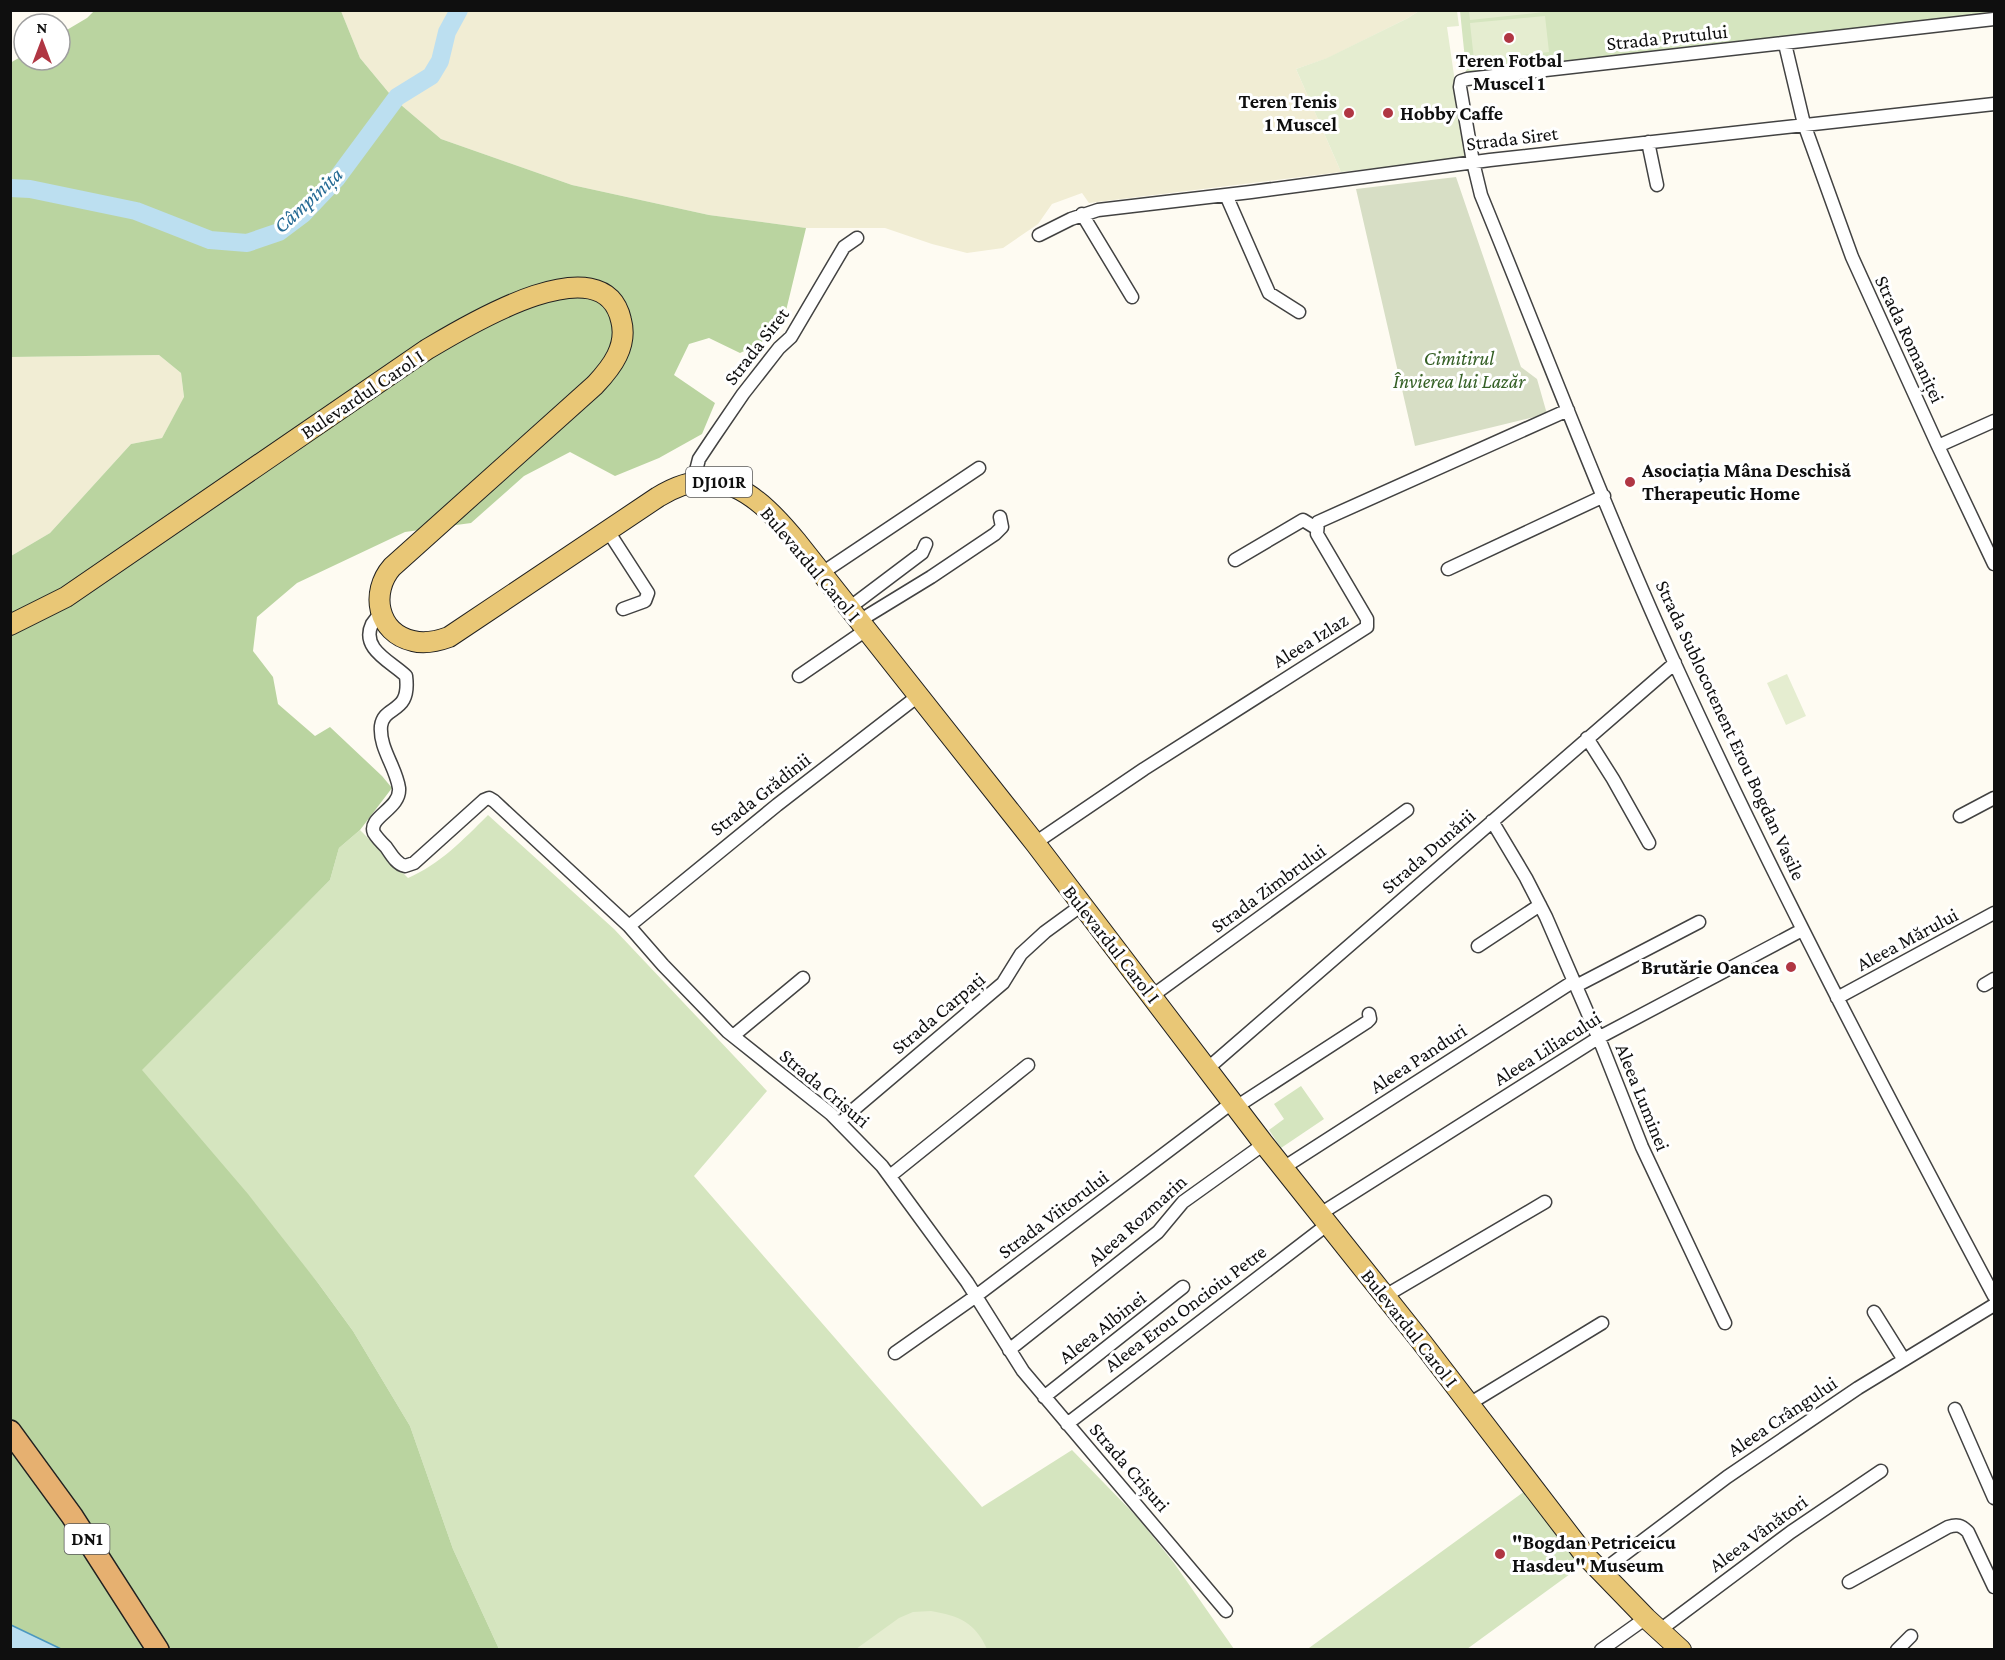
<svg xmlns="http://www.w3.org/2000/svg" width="2005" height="1660" font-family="'Crimson Pro',serif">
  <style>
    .farmland { fill: #f1edd4 }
    .green { fill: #d5e5bf }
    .forest { fill: #bad4a0 }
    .cemetery { fill: #d7dec5 }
    .pitch { fill: #e5edd0 }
    .water { fill: #bcdff0; stroke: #4b97bf; stroke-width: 1.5 }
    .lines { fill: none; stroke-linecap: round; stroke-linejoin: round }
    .river { stroke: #bcdff0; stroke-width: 18 }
    .minor-casing { stroke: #424242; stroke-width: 15 }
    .primary-casing { stroke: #202020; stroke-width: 22 }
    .trunk-casing { stroke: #202020; stroke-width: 24 }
    .minor { stroke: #fff; stroke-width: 12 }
    .primary { stroke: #e9c776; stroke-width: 20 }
    .trunk { stroke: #e6b070; stroke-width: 21 }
    .poi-dot { fill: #b03643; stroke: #fff; stroke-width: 2 }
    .labels { text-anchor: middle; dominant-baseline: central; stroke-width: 6; stroke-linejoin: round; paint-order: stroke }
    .shield { fill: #fff; stroke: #575757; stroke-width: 1.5 }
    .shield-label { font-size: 18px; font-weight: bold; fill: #0f0f0f }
    .street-label { font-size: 20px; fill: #0f0f0f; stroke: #fff }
    .poi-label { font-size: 20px; font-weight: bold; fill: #0f0f0f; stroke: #fff; text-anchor: start }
    .park-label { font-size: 20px; font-style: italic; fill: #356026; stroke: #fff }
    .water-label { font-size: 21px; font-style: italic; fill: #256a94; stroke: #fff }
  </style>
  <rect width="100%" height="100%" fill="#fefbf2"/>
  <!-- farmland -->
  <path class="farmland" d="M341,11h1078l-11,7 -80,40 -32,11 45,103 -252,31 -7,-10 -30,11 -14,20 -35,24 -36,5 -35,-9 -47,-16h-79l-97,-13 -137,-30 -131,-46 -47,-40 -34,-41z
    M159,355l22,18 3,25 -22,40 -31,6 -81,89 -39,23 -1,-199z"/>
  <!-- green -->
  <path class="green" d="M1994,10v8l-527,61 -7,-68z
    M488,815l126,114 153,162 -73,85 288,331 90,-57 66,68 36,45 60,86h-735l-46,-100 -43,-123 -57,-95 -35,-48 -177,-213 189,-190 9,-32 21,-18 48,48c32,-14 55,-38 80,-63z
    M1301,1086l23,33 -43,29 -12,-18 15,-11 -10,-15z
    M1525,1491l56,75 -114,83 -157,1 -1,-2z"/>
  <!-- forest -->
  <path class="forest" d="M94,11h247l19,47 34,41 47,40 131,46 137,30 97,13 -22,91 -23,24 -21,10 -31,-15 -20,6 -15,31 41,28 -13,31 -43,24 -44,18 -45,-24 -46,24 -53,47 -66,9 -108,51 -40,34 -4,34 20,26 5,27 37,32 15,-9 52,49 10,12 -32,42 -21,18 -9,32 -188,190 106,124 70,89 35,48 57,95 43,123 46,100h-438l-50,-24v-1069l39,-23 81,-89 31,-6 22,-41 -3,-24 -22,-18 -148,2 -1,-294 14,-8v5h36v-26l27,-16z"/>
  <!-- cemetery -->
  <path class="cemetery" d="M1456,177l65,190 16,12 10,35 -132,32 -59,-257z"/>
  <!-- pitch -->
  <path class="pitch" d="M1545,10v2l-75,8 -1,-9z
    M1419,11h38l2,15 -12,1 19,131 -125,14 -45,-103 31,-11 81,-40z
    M1545,16l4,36 -75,8 -4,-37z
    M1787,674l19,42 -20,9 -19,-42z
    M931,1611c28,5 44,11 56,38h-131l43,-31 14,-6z"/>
  <!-- water -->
  <path class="water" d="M11,1625l46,22 4,2h-50z"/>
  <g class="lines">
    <!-- river -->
    <path class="river" d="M10,188l20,1 106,22 74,29 37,3 32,-11 24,-18 34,-36 60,-81 34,-21 9,-15 7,-29 12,-22"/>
    <!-- minor casing -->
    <g class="minor-casing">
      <path id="minor" d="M1994,19l-527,60 -6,2 -1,6 13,75 8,33c64,156 124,315 194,469 98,215 208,424 319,632
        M1785,44l19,80 48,133 86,189 56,118
        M1648,142l9,43
        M1226,195l43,98 30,19
        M1082,214l50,83
        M1039,235l32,-16 27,-9 153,-18 239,-32 504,-56
        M1938,446l56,-25
        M693,482l6,-23 14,-21 30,-44 36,-46 12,-11 53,-90 13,-9
        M608,531l40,62 -3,8 -22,8
        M1235,560l68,-40 13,8
        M1448,569l156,-73
        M822,573l157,-105
        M849,608l73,-55 4,-9
        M381,612c-3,4 -6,8 -9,12 -12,25 20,38 34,52 5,39 -22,28 -25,50 -2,22 15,41 18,62 2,21 -32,29 -25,45 3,5 8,10 12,14 5,7 10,17 19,19l9,-3 70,-63 5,-2 5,3 135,125 34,39 65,67 103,82 51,52 85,116 56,89 203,240
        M859,621l72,-44 64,-43 7,-7 -2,-10
        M799,676l67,-46
        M1587,738l26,41 36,64
        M1960,816l34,-18
        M1492,821l34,57 20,39 56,129 40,101 83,176
        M1035,843l109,-74 223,-142v-8l-50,-85 1,-12 250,-112
        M629,926l148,-121 141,-109
        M1478,946l62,-41
        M1984,985l10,-6
        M1576,986l123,-64
        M1152,996l255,-186
        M1837,998l157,-85
        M733,1036l70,-58
        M1207,1069l468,-406
        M1236,1107l131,-85 3,-3 -1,-5
        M839,1122l164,-139 18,-29 24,-22 37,-27
        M1283,1168l291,-187
        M890,1176l138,-111
        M1320,1214l278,-176 204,-108
        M1385,1296l160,-94
        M1874,1312l30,48
        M1009,1350l149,-118 25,-30 81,-58
        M895,1353l81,-57 257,-194
        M1044,1397l139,-110
        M1469,1404l133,-81
        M1955,1409l39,89
        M1067,1424l261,-200
        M1601,1572l126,-95 131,-89 136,-83
        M1849,1582l99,-55c9,-3 13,-2 20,5l26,55
        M1660,1630l131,-98 90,-61
        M1601,1650l45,-32
        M1897,1650l14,-14"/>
    </g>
    <!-- primary casing -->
    <g class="primary-casing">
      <path id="primary" d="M10,625l56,-28 360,-247c37,-22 177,-109 195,-30 7,26 -9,47 -26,65l-203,182c-22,25 -15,66 21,74 12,3 25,0 36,-4l209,-140c61,-38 100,-2 139,45l238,301 229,301 156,196 164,214 62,64 35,32"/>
    </g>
    <!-- trunk casing -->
    <g class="trunk-casing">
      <path id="trunk" d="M10,1431l62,85 86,134"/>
    </g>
    <!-- minor -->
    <use href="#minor" class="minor"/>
    <!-- primary -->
    <use href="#primary" class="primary"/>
    <!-- trunk -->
    <use href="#trunk" class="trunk"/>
  </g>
  <!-- markers -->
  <g class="poi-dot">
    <circle cx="1509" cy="38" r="6"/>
    <circle cx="1349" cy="113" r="6"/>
    <circle cx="1388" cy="113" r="6"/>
    <circle cx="1630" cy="482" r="6"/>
    <circle cx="1791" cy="967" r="6"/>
    <circle cx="1500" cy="1554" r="6"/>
  </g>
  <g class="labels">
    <!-- shield labels -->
    <g class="shield">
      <rect x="686" y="467" width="66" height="30" rx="4.5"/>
      <rect x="64.5" y="1524" width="45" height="30" rx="4.5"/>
    </g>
    <g class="shield-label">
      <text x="719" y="482">DJ101R</text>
      <text x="87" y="1539">DN1</text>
    </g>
    <!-- street labels -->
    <g class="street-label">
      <text transform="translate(1667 37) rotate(-6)">Strada Prutului</text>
      <text transform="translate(1512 138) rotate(-7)">Strada Siret</text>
      <text transform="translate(1910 339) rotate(65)">Strada Romaniței</text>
      <text transform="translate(756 346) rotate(-52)">Strada Siret</text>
      <text transform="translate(362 394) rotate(-34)">Bulevardul Carol I</text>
      <text transform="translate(811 564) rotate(50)">Bulevardul Carol I</text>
      <text transform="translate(1310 640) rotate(-32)">Aleea Izlaz</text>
      <text transform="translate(1731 730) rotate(65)">Strada Sublocotenent Erou Bogdan Vasile</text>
      <text transform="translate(760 794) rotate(-38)">Strada Grădinii</text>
      <text transform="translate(1428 851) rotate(-41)">Strada Dunării</text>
      <text transform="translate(1268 888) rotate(-36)">Strada Zimbrului</text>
      <text transform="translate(1907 939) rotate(-28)">Aleea Mărului</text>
      <text transform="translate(1112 944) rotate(52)">Bulevardul Carol I</text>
      <text transform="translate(938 1013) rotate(-40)">Strada Carpați</text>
      <text transform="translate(1547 1048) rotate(-32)">Aleea Liliacului</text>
      <text transform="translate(1418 1058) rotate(-33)">Aleea Panduri</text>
      <text transform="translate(825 1088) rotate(40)">Strada Crișuri</text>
      <text transform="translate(1643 1097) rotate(68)">Aleea Luminei</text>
      <text transform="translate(1053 1214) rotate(-37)">Strada Viitorului</text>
      <text transform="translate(1137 1220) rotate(-42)">Aleea Rozmarin</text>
      <text transform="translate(1185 1308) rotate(-37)">Aleea Erou Oncioiu Petre</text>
      <text transform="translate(1102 1327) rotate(-38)">Aleea Albinei</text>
      <text transform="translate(1410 1328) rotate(52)">Bulevardul Carol I</text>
      <text transform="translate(1782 1416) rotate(-34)">Aleea Crângului</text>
      <text transform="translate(1130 1467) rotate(49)">Strada Crișuri</text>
      <text transform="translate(1758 1533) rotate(-36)">Aleea Vânători</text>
    </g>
    <!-- poi labels -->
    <g class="poi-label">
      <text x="1509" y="60" text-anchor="middle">Teren Fotbal<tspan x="1509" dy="23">Muscel 1</tspan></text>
      <text x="1337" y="101" text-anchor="end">Teren Tenis<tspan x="1337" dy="23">1 Muscel</tspan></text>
      <text x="1400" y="113">Hobby Caffe</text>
      <text x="1642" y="470">Asociația Mâna Deschisă<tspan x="1642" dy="23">Therapeutic Home</tspan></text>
      <text x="1779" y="967" text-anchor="end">Brutărie Oancea</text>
      <text x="1512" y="1542">"Bogdan Petriceicu<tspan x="1512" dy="23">Hasdeu" Museum</tspan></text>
    </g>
    <!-- park labels -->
    <g class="park-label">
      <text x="1459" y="358">Cimitirul<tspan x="1459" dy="23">Învierea lui Lazăr</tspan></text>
    </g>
    <!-- water labels -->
    <g class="water-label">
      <text transform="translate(308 200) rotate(-43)">Câmpinița</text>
    </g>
  </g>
  <!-- border -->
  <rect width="2005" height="1660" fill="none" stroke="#0f0f0f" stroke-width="24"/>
  <!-- north arrow -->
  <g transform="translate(42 42)"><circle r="28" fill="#ffffff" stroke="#9f9f9f" stroke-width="1.5"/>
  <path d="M0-4.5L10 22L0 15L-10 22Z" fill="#b03643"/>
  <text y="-9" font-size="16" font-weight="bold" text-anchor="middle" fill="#0f0f0f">N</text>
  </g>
</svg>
